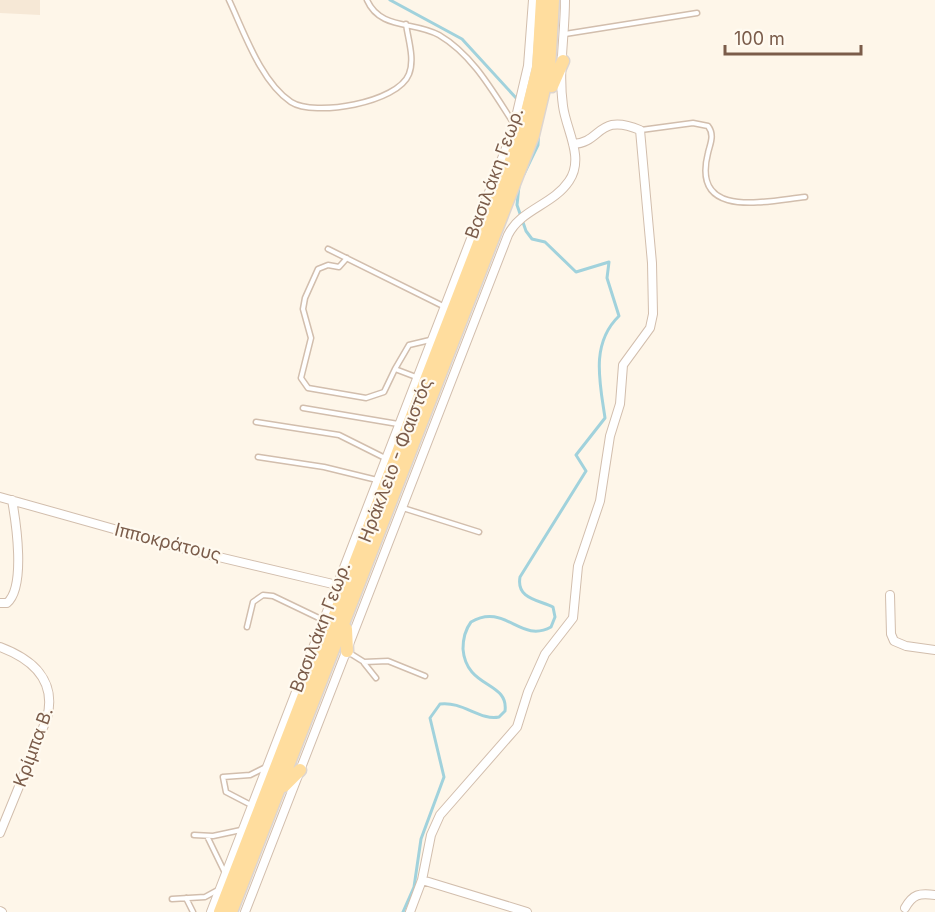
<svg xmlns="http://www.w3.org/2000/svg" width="935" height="912" font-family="Inter,sans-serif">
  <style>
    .residential { fill: #f6e8d6 }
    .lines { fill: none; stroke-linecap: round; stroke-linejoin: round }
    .stream { stroke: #a1d2dc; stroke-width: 3 }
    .lane-casing { stroke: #d2bead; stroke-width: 7 }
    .street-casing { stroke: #d2bead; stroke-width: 10 }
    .primary-casing { stroke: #ddd5d0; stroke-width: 15 }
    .lane { stroke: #fff; stroke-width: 4 }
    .street { stroke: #fff; stroke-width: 8 }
    .primary { stroke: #ffdd9e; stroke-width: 12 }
    .labels { text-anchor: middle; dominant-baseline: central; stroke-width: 4.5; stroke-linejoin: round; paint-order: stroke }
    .street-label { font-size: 18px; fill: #7b5c4a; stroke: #fffaf0 }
  </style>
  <rect width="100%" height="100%" fill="#fef6e9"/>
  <!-- residential -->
  <path class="residential" d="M0,0h40v15l-40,-2z"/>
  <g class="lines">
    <!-- stream -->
    <path class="stream" d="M390,0l72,39 55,60
      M524,174l14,-29 1,-17
      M403,912l11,-25 7,-48 23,-62 -14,-59 10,-14c23,-3 40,17 59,13l6,-6c4,-30 -39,-22 -42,-62 0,-10 2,-19 8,-27 34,-20 49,22 80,5l4,-10 -2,-10c-14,-7 -37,-8 -33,-30l66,-106 -10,-16 29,-37c-5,-35 -15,-74 14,-102l-12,-38 2,-16 -33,10 -31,-30 -13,-3 -6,-8 -9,-26 2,-19"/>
    <!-- lane casing -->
    <g class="lane-casing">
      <path id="lane" d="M229,0c15,32 32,82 62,102 23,15 107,1 118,-28 6,-15 -1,-35 -3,-50
        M367,0c13,30 47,21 72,35 34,20 54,57 75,89
        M565,34l132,-21
        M641,130l52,-7 15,3c7,9 2,18 0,27 -17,67 58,48 97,44
        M328,249l115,57
        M347,258l-8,9 -11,-2 -10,4 -13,29 -2,11 8,29 -10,40 7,10 58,10 18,-6 11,-23 21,8
        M395,369l14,-24 21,-5
        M303,408l95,16
        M256,422l83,13 46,23
        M258,457l66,10 53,13
        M403,508l76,24
        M247,627l6,-25 10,-7 10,1 50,24
        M348,652l16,10 24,-1 37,15
        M364,663l12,15
        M251,805l-25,-13 -3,-15 27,-2 14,-7
        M194,835l19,1 28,-6
        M207,836l18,37
        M186,898l7,14
        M172,899l33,-2 11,-6"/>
    </g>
    <!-- street casing -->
    <g class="street-casing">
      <path id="street" d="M0,497l185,52 152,36
        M890,595l1,39 3,7 12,5 29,4
        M0,603h7c19,-16 9,-81 5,-103
        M0,647c32,12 57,33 47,71l-47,115
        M422,880l105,32
        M905,908c8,-14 14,-15 30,-13
        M0,911l2,1
        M211,912l302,-782 15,-64 5,-66
        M245,912l263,-677c13,-26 45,-30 61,-54 16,-23 -3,-51 -6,-75 -5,-35 2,-71 2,-106
        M410,912l12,-32 9,-45 9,-20 77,-88 11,-35 17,-38 28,-36 5,-52 22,-65 10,-65 10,-32 3,-39 27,-37 3,-14 -1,-51 -12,-133c-43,-18 -38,13 -67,14"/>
    </g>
    <!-- primary casing -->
    <g class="primary-casing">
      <path id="primary" d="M552,86l11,-25
        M346,629l1,22
        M284,786l16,-16
        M220,912l302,-780 16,-64 4,-68
        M231,912l302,-777 16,-67 4,-68"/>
    </g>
    <!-- lane -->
    <use href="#lane" class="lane"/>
    <!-- street -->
    <use href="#street" class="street"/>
    <!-- primary -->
    <use href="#primary" class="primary"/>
  </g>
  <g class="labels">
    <!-- street labels -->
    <g class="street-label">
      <text transform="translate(494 173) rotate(-70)">Βασιλάκη Γεωρ.</text>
      <text transform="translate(395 460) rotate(-69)">Ηράκλειο - Φαιστός</text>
      <text transform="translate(168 542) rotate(14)">Ιπποκράτους</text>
      <text transform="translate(320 627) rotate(-69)">Βασιλάκη Γεωρ.</text>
      <text transform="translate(33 747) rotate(-70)">Κρίμπα Β.</text>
    </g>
  </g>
  <!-- scale -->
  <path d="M725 45v9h136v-9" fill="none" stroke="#7b5c4a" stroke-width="3"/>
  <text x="734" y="45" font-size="18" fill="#7b5c4a" stroke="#fffaf0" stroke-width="4.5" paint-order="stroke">100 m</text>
</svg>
